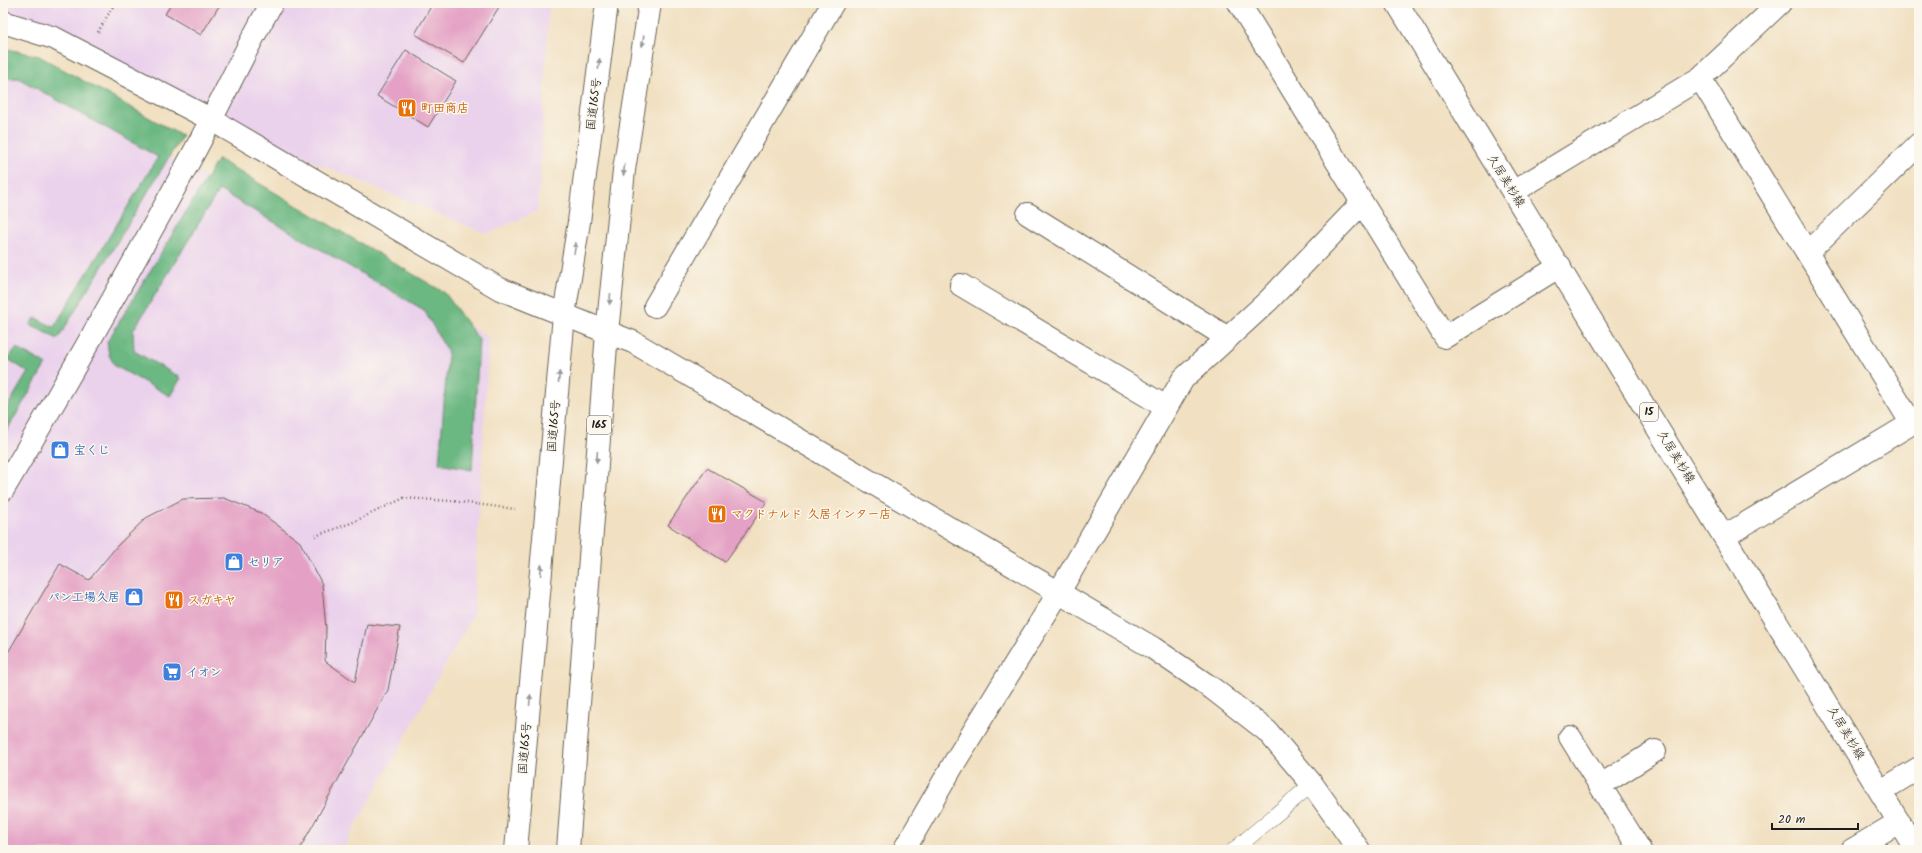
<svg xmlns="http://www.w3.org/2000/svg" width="1922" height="853" font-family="Kalam,'Klee One',sans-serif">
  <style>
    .built { fill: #ead1ec }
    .forest { fill: #6cb882; stroke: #446a4f }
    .building { fill: #e4a1c5 }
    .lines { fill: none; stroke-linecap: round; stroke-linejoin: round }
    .lane-casing { stroke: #676156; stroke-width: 16 }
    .street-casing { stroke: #676156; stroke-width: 24 }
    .secondary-casing { stroke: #676156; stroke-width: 24 }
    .primary-casing { stroke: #676156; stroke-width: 24 }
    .highway-casing { stroke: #676156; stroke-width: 24 }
    .path { stroke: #676156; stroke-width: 2.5; stroke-dasharray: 1 3; stroke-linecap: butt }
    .lane { stroke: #fff; stroke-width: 15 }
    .street { stroke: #fff; stroke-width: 22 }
    .secondary { stroke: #fff; stroke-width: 22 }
    .primary { stroke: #fff; stroke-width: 22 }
    .highway { stroke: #fff; stroke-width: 22 }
    .oneway { fill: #999 }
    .labels { text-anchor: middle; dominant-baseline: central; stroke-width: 3; stroke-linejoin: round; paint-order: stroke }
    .shield { fill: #fbf7ec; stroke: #5f5e5a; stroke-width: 1 }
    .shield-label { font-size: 11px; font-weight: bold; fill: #1c1c1c }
    .street-label { font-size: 12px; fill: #1c1c1c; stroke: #fbf7ec }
    .food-label { font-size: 12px; font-weight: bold; fill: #c56008; stroke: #fbf7ec; text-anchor: start }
    .shop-label { font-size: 12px; font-weight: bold; fill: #366cbe; stroke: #fbf7ec; text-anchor: start }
  </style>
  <rect width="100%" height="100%" fill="#fbf7ec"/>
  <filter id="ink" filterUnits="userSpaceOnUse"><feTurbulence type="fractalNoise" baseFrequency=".025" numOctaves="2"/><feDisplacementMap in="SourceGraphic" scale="8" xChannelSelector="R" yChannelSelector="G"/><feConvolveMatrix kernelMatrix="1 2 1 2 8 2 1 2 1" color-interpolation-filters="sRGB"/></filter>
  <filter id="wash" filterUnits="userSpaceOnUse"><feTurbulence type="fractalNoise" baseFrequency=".012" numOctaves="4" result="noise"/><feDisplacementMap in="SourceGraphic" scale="16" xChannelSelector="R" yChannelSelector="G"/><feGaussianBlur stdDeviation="0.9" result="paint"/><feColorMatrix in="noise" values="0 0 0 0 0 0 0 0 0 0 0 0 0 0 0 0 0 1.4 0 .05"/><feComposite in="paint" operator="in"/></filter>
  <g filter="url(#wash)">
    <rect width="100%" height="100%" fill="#f1e0c1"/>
    <!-- built -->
    <path class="built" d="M3,3h546l-11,208 -51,23 -275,-114 -209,-97z
      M3,62l486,275 -16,278 -131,235h-339z"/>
    <!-- forest -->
    <path class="forest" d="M3,48l36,8 143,80 -124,203 -28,-14 5,-7 19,9 104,-170 -140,-79 -15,1z
      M218,159l227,134 34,47 -7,130 -33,-6 9,-111 -24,-43 -205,-120 -86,141 1,20 47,27 -11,18 -55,-30 -6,-11 -2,-13z
      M16,348l30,16 -43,73v-23l25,-42 -20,-13z"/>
    <g id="blocks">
      <!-- building -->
      <path class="building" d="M172,3h49l-20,32 -36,-21z
        M433,3h60l6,4 -35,56 -49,-29z
        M406,50l50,31 -28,46 -51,-31z
        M707,468l60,34 -42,60 -57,-37z
        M224,498l37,15 39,29 22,42 4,45 -1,32 30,21 12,-58 33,3 -12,63 -89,160h-296v-189l57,-97 29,16 28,-34 29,-28 37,-19z"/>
    </g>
  </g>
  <g filter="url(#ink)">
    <use href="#blocks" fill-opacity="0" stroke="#676156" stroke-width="1"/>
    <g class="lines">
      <!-- lane casing -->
      <g class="lane-casing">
        <path id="lane" d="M1234,850l78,-66"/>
      </g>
      <!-- street casing -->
      <g class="street-casing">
        <path id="street" d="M1239,3l206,334 115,-71
          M1700,78l212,346
          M1513,192l187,-114 80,-75
          M1028,214l200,124
          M1807,253l112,-109
          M961,285l205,122
          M655,306l178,-303
          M607,332l26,10 520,306 60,41 54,42 45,53 47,66
          M1725,536l194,-117
          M1570,737l70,113
          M1601,785l54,-34
          M1881,791l38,-23
          M904,850l52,-90 103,-168 124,-213 86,-79 93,-97
          M1852,850l47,-28"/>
      </g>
      <!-- secondary casing -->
      <g class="secondary-casing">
        <path id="secondary" d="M3,22l51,16 158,82 288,169 107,43
          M3,490c65,-110 128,-222 189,-334 28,-51 51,-103 80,-153"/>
      </g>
      <!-- primary casing -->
      <g class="primary-casing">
        <path id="primary" d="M1397,3l519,847"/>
      </g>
      <!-- highway casing -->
      <g class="highway-casing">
        <path id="highway" d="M516,850l48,-535 15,-93 28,-219
          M568,850l39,-518 17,-162 26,-167"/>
      </g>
      <!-- path -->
      <path class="path" d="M98,32l17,-29
        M315,536l36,-13 53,-25 47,3 64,8"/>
      <!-- lane -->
      <use href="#lane" class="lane"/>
      <!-- street -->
      <use href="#street" class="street"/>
      <!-- secondary -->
      <use href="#secondary" class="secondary"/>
      <!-- primary -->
      <use href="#primary" class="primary"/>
      <!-- highway -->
      <use href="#highway" class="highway"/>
    </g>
    <!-- one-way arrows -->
    <defs><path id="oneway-solid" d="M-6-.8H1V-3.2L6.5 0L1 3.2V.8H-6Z"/></defs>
    <g class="oneway">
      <use href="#oneway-solid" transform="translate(643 41) rotate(99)"/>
      <use href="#oneway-solid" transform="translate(599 64) rotate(-83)"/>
      <use href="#oneway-solid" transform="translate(624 170) rotate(97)"/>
      <use href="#oneway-solid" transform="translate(575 248) rotate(-81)"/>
      <use href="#oneway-solid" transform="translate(610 299) rotate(96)"/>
      <use href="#oneway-solid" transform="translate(559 377) rotate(-85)"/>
      <use href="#oneway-solid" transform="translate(597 457) rotate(94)"/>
      <use href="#oneway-solid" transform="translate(541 570) rotate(-85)"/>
      <use href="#oneway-solid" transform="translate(530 700) rotate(-85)"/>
    </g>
  </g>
  <!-- icons -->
  <defs>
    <g id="restaurant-square" transform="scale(1)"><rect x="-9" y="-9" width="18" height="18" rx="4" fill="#e8710a" stroke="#fbf7ec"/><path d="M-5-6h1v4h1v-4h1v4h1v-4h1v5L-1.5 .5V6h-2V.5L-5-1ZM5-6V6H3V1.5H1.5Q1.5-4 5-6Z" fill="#fff"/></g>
    <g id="shop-square" transform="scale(1)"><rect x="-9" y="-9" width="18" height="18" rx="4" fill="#3f7fe0" stroke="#fbf7ec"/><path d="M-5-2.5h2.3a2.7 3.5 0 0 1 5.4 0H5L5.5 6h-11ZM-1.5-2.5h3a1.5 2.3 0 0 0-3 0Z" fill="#fff"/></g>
    <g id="supermarket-square" transform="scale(1)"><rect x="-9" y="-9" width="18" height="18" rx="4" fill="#3f7fe0" stroke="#fbf7ec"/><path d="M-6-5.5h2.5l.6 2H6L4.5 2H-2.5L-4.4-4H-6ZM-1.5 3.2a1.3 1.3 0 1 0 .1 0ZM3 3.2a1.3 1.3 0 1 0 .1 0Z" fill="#fff"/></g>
  </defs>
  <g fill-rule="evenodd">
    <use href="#restaurant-square" x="407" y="108"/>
    <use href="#shop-square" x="60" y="450"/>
    <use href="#restaurant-square" x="717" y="514"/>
    <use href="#shop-square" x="234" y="562"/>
    <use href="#shop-square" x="134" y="597"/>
    <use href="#restaurant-square" x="174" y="600"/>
    <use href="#supermarket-square" x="172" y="672"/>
  </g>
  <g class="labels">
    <!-- shield labels -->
    <g class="shield">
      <rect x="1640" y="403" width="18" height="18" rx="3"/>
      <rect x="587" y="416" width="24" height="18" rx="3"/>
    </g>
    <g class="shield-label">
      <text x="1649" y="412">15</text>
      <text x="599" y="425">165</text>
    </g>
    <!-- street labels -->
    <g class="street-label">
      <text transform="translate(594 104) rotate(-83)">国道165号</text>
      <text transform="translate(1506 181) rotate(58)">久居美杉線</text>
      <text transform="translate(554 426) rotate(-85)">国道165号</text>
      <text transform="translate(1676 457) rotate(58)">久居美杉線</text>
      <text transform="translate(1846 733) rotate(59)">久居美杉線</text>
      <text transform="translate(525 748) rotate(-85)">国道165号</text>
    </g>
    <!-- food labels -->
    <g class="food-label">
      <text x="421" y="108">町田商店</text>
      <text x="731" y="514">マクドナルド 久居インター店</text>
      <text x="188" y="600">スガキヤ</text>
    </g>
    <!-- shop labels -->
    <g class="shop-label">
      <text x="74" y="450">宝くじ</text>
      <text x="248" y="562">セリア</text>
      <text x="120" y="597" text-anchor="end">パン工場久居</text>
      <text x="186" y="672">イオン</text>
    </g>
  </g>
  <!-- margin -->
  <rect width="1922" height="853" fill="none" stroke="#fbf7ec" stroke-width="16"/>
  <!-- scale -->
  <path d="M1772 823v6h86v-6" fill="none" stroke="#1c1c1c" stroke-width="2"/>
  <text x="1778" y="823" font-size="12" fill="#1c1c1c" stroke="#fbf7ec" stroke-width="3" paint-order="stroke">20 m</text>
</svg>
